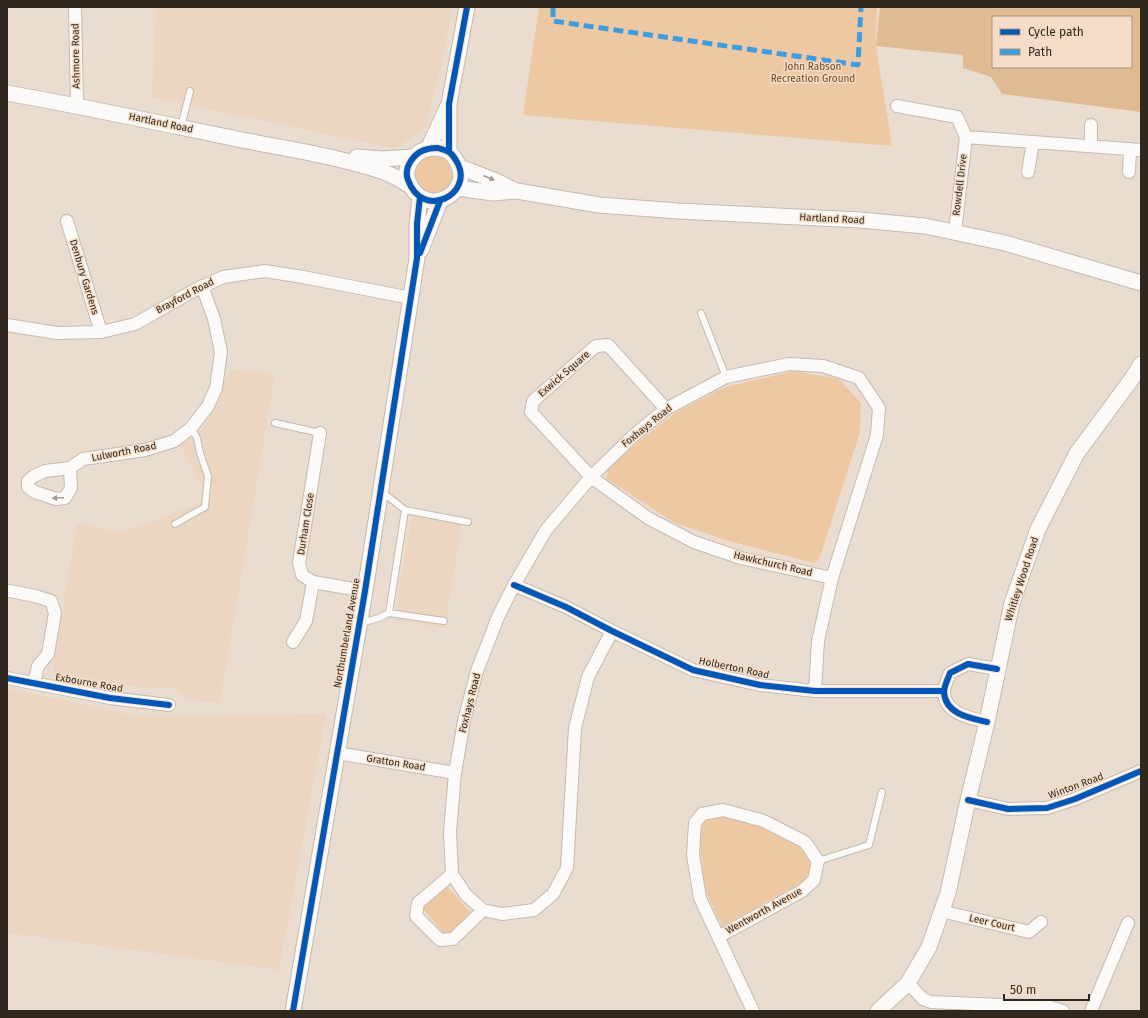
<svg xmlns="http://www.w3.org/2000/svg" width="1148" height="1018" font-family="'Fira Sans',sans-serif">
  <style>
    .built { fill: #ecd6c1 }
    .green { fill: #edc8a2 }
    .forest { fill: #e0ba92; fill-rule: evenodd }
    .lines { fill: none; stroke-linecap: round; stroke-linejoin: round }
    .service-casing { stroke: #c4bab0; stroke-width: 8 }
    .minor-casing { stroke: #c4bab0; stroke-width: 14 }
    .tertiary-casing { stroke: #c4bab0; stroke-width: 17 }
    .service { stroke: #fcfaf8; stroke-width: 6 }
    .minor { stroke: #fcfaf8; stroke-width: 12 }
    .tertiary { stroke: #fcfaf8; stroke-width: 15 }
    .quiet { stroke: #3e9ce0; stroke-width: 5; stroke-dasharray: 10 5; stroke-linecap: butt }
    .cycleway-casing { stroke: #f4dcc6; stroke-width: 8 }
    .cycleway { stroke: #0057b8; stroke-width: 6 }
    .oneway { fill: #a09b96 }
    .labels { text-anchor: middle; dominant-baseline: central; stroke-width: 3; stroke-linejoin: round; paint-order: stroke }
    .street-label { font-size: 10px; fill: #30271f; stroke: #f4dcc6 }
    .park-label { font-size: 10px; fill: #71481b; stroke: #f4dcc6 }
  </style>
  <rect width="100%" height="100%" fill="#eaddd0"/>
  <!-- built -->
  <path class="built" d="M156,7h296l-8,48 -18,72 -30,22 -244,-52z
    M230,369l45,5 -55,329 -34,-3 -12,-13 -23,2 -99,-17 25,-149 38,9 35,-9 51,-21 4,-12 -25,-44 23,-17z
    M413,508l50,9 -18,111 -51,-8z
    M7,688l134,29 185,-3 -47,256 -272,-37z"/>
  <!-- green -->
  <path class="green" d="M539,7h338l-1,39 16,100 -369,-31z
    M435,153c4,2 8,3 12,6 2,1 3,5 4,7 10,22 -20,38 -33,20 -3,-5 -4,-7 -4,-12 0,-16 8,-15 21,-21z
    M795,371l44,8 22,24 -1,29 -40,125 -6,6 -85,-22 -54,-18 -68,-44 1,-12 14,-12 53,-42 50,-26z
    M725,817l40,9 40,24 6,17 -6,14 -83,45 -18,-38 -5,-56 7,-13z
    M448,887l24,28 -25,22 -25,-29z"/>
  <!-- forest -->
  <path class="forest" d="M880,7h261v105l-139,-18 -11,-17 -28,-9v-13l-87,-9zM993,17h138v50h-138z"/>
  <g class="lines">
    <!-- service casing -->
    <g class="service-casing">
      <path id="service" d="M181,127l9,-36
        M701,313l25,64
        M275,423l45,10
        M381,491l24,19 -16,103
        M405,510l63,12
        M175,524l30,-17 3,-31 -8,-23 -3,-15 -6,-10
        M360,618l8,3 11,-3 10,-5 55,8
        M818,861l51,-16 13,-53"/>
    </g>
    <!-- minor casing -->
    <g class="minor-casing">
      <path id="minor" d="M75,7l2,98
        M897,106l60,11 9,20 175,13
        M1091,146v-21
        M1028,172l5,-30
        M1129,172l1,-23
        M67,221l34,111
        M955,232l11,-95
        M7,325l50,8 44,-1 34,-8 58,-33 30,-14 42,-6 38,6 108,21
        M666,409l-58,-64 -12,1 -63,55 -2,11 60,65 57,41 46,24 47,16 91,20
        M320,433l-21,130 3,12 11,7 52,9
        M70,468l1,20 -6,10 -9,1 -21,-7 -7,-5v-6l6,-5 11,-5 25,-3 13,-9 62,-9 29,-9 17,-13 17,-22 8,-18 5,-36 -7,-33 -12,-33
        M514,585l52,22 46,24 81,39 67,15 55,6h129
        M10,591l25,5 16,5 4,12 -7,41 -10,12 -4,17
        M612,631l-24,46 -13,51 -8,140 -14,26 -19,16 -32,4 -19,-4 -17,-15 -14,-21 -2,-42 5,-59 9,-52 13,-50 21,-54 16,-32 32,-55 45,-53 41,-40 34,-28 60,-32 63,-13 34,2 36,12 20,30 -2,27 -45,143 -14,63 -3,50
        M293,642l13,-21 7,-39
        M7,678l103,20 59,7
        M987,722c-17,-4 -42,-8 -43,-30 0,-6 4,-13 6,-19l18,-9 29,5
        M337,753l118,20
        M968,800l40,9 39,-1 28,-9 66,-28
        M452,874l-34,29 -2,13 24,24 13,-1 30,-29
        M941,911l88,21 12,-10
        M718,937l84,-46 12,-11 4,-19 -13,-19 -41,-21 -41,-11 -21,4 -7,9 -2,32 7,43 53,113
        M908,983l15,16 8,3 119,5 13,4
        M1091,1011l37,-88"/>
    </g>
    <!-- tertiary casing -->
    <g class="tertiary-casing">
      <path id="tertiary" d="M7,93c79,14 157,31 235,47 35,7 69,12 104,21 25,7 43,10 64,25
        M438,148c3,1 8,2 11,4 4,3 7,8 9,12 15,30 -35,57 -50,16 -5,-13 7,-29 20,-31 3,-1 7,-1 10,-1z
        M428,149l19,-41
        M449,152v-48l18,-97
        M357,157l25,2 32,-2
        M460,167l36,14 20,10
        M457,188l36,5 24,-2 82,14 79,6 182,9 65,6 80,17 136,40
        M421,250l19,-49
        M293,1011l72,-420 52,-333v-34l3,-27
        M878,1011l30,-28 21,-36 19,-54 20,-93 19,-78 25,-119 26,-74 39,-76 54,-73 10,-16"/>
    </g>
    <!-- service -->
    <use href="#service" class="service"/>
    <!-- minor -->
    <use href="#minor" class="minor"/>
    <!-- tertiary -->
    <use href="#tertiary" class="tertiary"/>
    <!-- quiet -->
    <path class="quiet" d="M553,7v14l305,44 3,-58"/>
    <!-- cycleway casing -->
    <g class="cycleway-casing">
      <path id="cycleway" d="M438,148c3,1 8,2 11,4 4,3 7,8 9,12 15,30 -35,57 -50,16 -5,-13 7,-29 20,-31 3,-1 7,-1 10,-1z
        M449,152v-48l18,-97
        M420,253l20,-52
        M514,585l52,22 46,24 81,39 67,15 55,6h129
        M7,678l103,20 59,7
        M987,722c-17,-4 -42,-8 -43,-30 0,-6 4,-13 6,-19l18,-9 29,5
        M968,800l40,9 39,-1 28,-9 66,-28
        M293,1011l72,-420 52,-333v-34l3,-27"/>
    </g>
    <!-- cycleway -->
    <use href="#cycleway" class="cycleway"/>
  </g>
  <!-- one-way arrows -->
  <defs><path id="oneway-solid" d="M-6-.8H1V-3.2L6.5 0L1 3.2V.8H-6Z"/></defs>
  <g class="oneway">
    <use href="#oneway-solid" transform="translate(489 178) rotate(21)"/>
    <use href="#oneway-solid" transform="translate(58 498) rotate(178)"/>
  </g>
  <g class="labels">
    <!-- street labels -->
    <g class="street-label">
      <text transform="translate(76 56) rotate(-91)">Ashmore Road</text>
      <text transform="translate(161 123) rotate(12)">Hartland Road</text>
      <text transform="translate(960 185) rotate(-83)">Rowdell Drive</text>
      <text transform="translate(832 219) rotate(3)">Hartland Road</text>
      <text transform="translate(84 277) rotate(73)">Denbury Gardens</text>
      <text transform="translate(185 296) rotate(-28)">Brayford Road</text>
      <text transform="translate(564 374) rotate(-41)">Exwick Square</text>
      <text transform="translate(647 426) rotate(-39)">Foxhays Road</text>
      <text transform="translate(124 452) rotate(-11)">Lulworth Road</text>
      <text transform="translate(306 524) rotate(-81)">Durham Close</text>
      <text transform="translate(773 564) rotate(13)">Hawkchurch Road</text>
      <text transform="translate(1022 579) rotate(-72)">Whitley Wood Road</text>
      <text transform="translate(347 633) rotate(-80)">Northumberland Avenue</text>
      <text transform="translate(734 668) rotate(12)">Holberton Road</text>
      <text transform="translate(89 683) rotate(10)">Exbourne Road</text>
      <text transform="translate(470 703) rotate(-76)">Foxhays Road</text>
      <text transform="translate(396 763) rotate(9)">Gratton Road</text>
      <text transform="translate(1076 786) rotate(-20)">Winton Road</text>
      <text transform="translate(764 911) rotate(-29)">Wentworth Avenue</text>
      <text transform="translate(992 923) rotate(13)">Leer Court</text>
    </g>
    <!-- park labels -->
    <g class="park-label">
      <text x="813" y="67">John Rabson<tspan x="813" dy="12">Recreation Ground</tspan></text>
    </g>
  </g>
  <!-- border -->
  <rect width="1148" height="1018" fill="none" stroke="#30271f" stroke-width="16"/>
  <!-- legend -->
  <rect x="992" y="16" width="140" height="52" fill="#f4dcc6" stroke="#a69483"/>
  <rect x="1000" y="29" width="20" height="6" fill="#0057b8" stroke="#a69483"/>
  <text x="1028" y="36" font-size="12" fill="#30271f">Cycle path</text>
  <rect x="1000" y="49" width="20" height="6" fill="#3e9ce0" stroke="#a69483"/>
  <text x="1028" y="56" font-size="12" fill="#30271f">Path</text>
  <!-- scale -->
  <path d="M1004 994v6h85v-6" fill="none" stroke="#30271f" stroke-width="2"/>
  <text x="1010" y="994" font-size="12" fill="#30271f" stroke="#f4dcc6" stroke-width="3" paint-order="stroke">50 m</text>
</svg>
